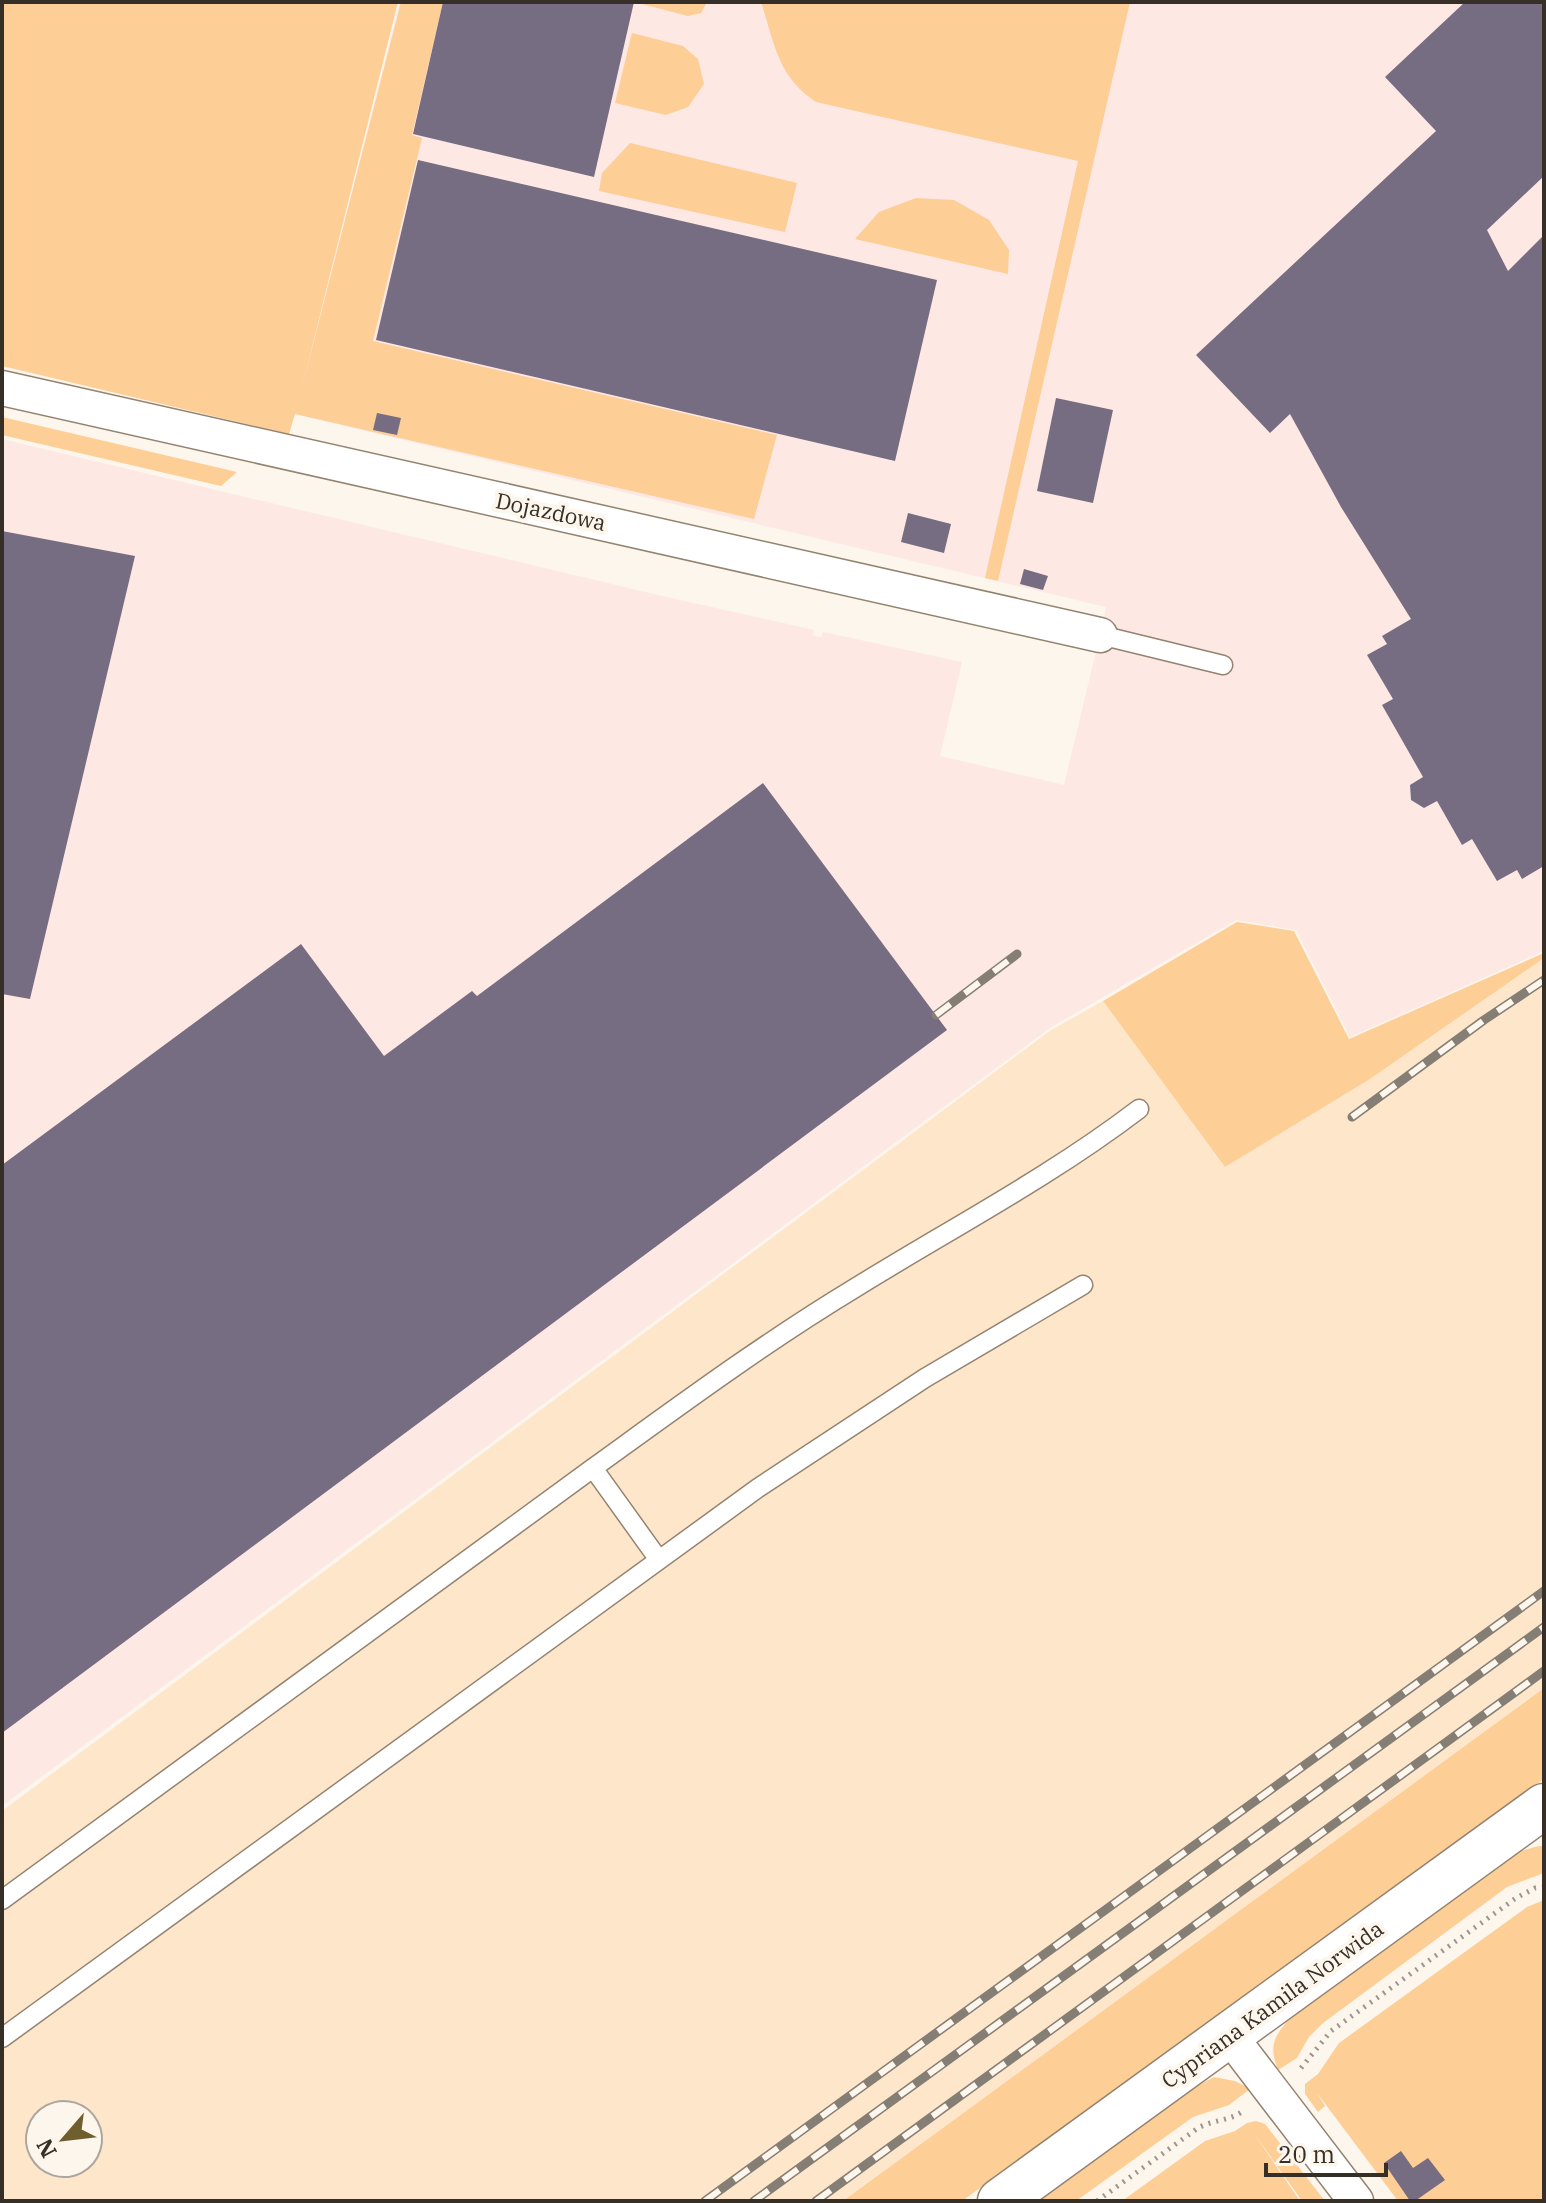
<svg xmlns="http://www.w3.org/2000/svg" width="1546" height="2203" font-family="'IBM Plex Serif',serif">
  <style>
    .industrial { fill: #fde8e3 }
    .built { fill: #fee6cb; fill-rule: evenodd }
    .green { fill: #fdce96 }
    .building { fill: #776d82 }
    .lines { fill: none; stroke-linecap: round; stroke-linejoin: round }
    .lane-casing { stroke: #938370; stroke-width: 21 }
    .street-casing { stroke: #938370; stroke-width: 37 }
    .secondary-casing { stroke: #938370; stroke-width: 47 }
    .path { stroke: #9d968d; stroke-width: 5; stroke-dasharray: 2 6; stroke-linecap: butt }
    .lane { stroke: #fff; stroke-width: 18 }
    .street { stroke: #fff; stroke-width: 34 }
    .secondary { stroke: #fff; stroke-width: 44 }
    .rail-casing { stroke: #857e75; stroke-width: 9 }
    .rail { stroke: #fdf6ed; stroke-width: 6; stroke-dasharray: 18; stroke-linecap: butt }
    .labels { text-anchor: middle; dominant-baseline: central; stroke-width: 8; stroke-linejoin: round; paint-order: stroke }
    .street-label { font-size: 22px; fill: #362f27; stroke: #fdf6ed }
  </style>
  <rect width="100%" height="100%" fill="#fdf6ed"/>
  <!-- industrial -->
  <path class="industrial" d="M400,2h1144v949l-194,86 -54,-107 -60,-10 -186,108 -1048,778v-1367l660,157 152,34 -1,6 8,1 2,-5 139,30 -22,94 124,29 36,-150 6,-28 -811,-193z"/>
  <!-- built -->
  <path class="built" d="M1544,958v730l-701,513h-841v-390l1049,-781 52,-29 122,166 145,-88zM40,2115h48v48h-48z"/>
  <!-- green -->
  <path class="green" d="M2,2h396l-97,389 100,-389h42l-31,133 10,3 -49,203 404,94 -23,84 -459,-105 -6,20 -287,-68z
    M707,2l-6,11 -13,3 -50,-13z
    M761,2h369l-132,579 -13,-3 93,-417 -262,-59c-38,-24 -42,-60 -55,-100z
    M632,33l51,13 15,13 6,25 -16,23 -22,8 -51,-12z
    M630,143l167,40 -12,49 -186,-41 3,-18z
    M916,198l38,2 35,20 20,30 -1,24 -153,-35 24,-27z
    M2,417l235,55 -16,14 -219,-51z
    M1237,922l57,9 55,108 195,-86v5l-174,121 -145,88 -122,-166z
    M1544,1688v91l-582,422h-119z
    M1539,1846h5v27l-37,14 -184,136 -14,14 -12,21 -19,12c-9,-24 -5,-32 11,-51l231,-168z
    M1544,1900v301h-146l-81,-108 8,13 -7,6 -13,-18v-10l13,-10 21,-31 188,-136z
    M1214,2077l21,4 15,8 -21,16 -36,12 -117,84h-38l159,-115z
    M1256,2121l9,3 60,77h-23l-49,-69 47,69h-178l83,-60 30,-10 12,-8z"/>
  <!-- building -->
  <path class="building" d="M443,2h191l-40,175 -181,-43z
    M1465,2h79v174l-57,54 21,41 36,-36v631l-22,13 -5,-9 -20,11 -25,-42 -10,6 -25,-44 -13,7 -13,-8 -1,-15 13,-8 -41,-72 11,-6 -26,-44 20,-11 -5,-8 29,-17 -70,-112 -51,-93 -20,19 -74,-78 240,-224 -51,-54z
    M418,160l519,120 -42,181 -519,-121z
    M1056,398l57,12 -20,93 -56,-12z
    M377,413l24,5 -4,17 -24,-5z
    M908,513l43,11 -7,29 -43,-11z
    M2,531l133,25 -105,443 -28,-5z
    M1024,569l24,7 -5,14 -23,-6z
    M763,783l184,247 -945,703v-568l299,-221 83,112 88,-65 5,5z
    M1401,2151l12,17 15,-10 17,22 -30,21h-5l-26,-38z"/>
  <g class="lines">
    <!-- lane casing -->
    <g class="lane-casing">
      <path id="lane" d="M1100,635l123,30
        M659,1560l-66,-92c86,-62 171,-125 262,-180 95,-59 195,-111 284,-179
        M2,1900l591,-432
        M2,2038l756,-550 167,-110 158,-93"/>
    </g>
    <!-- street casing -->
    <g class="street-casing">
      <path id="street" d="M2,388l1098,247
        M1229,2035l127,166"/>
    </g>
    <!-- secondary casing -->
    <g class="secondary-casing">
      <path id="secondary" d="M1000,2201l544,-395"/>
    </g>
    <!-- path -->
    <path class="path" d="M1301,2068l30,-37 185,-133 19,-10 9,-1
      M1097,2201l101,-73c14,-8 32,-7 45,-17"/>
    <!-- lane -->
    <use href="#lane" class="lane"/>
    <!-- street -->
    <use href="#street" class="street"/>
    <!-- secondary -->
    <use href="#secondary" class="secondary"/>
    <!-- rail casing -->
    <g class="rail-casing">
      <path id="rail" d="M936,1015l81,-61
        M1352,1117l132,-97 60,-40
        M705,2201l839,-610
        M754,2201l790,-574
        M816,2201l728,-530"/>
    </g>
    <!-- rail -->
    <use href="#rail" class="rail"/>
  </g>
  <g class="labels">
    <!-- street labels -->
    <g class="street-label">
      <text transform="translate(551 511) rotate(12)">Dojazdowa</text>
      <text transform="translate(1272 2004) rotate(-36)">Cypriana Kamila Norwida</text>
    </g>
  </g>
  <!-- border -->
  <rect width="1546" height="2203" fill="none" stroke="#362f27" stroke-width="8"/>
  <!-- north arrow -->
  <g transform="translate(64 2139) rotate(242)"><circle r="38" fill="#fdf6ed" stroke="#ada69e" stroke-width="2"/>
  <path d="M0-6L14 30L0 20L-14 30Z" fill="#6f5f2d"/>
  <text y="-12" font-size="22" font-weight="bold" text-anchor="middle" fill="#362f27">N</text>
  </g>
  <!-- scale -->
  <path d="M1266 2163v12h120v-12" fill="none" stroke="#362f27" stroke-width="4"/>
  <text x="1278" y="2163" font-size="24" fill="#362f27" stroke="#fdf6ed" stroke-width="6" paint-order="stroke">20 m</text>
</svg>
